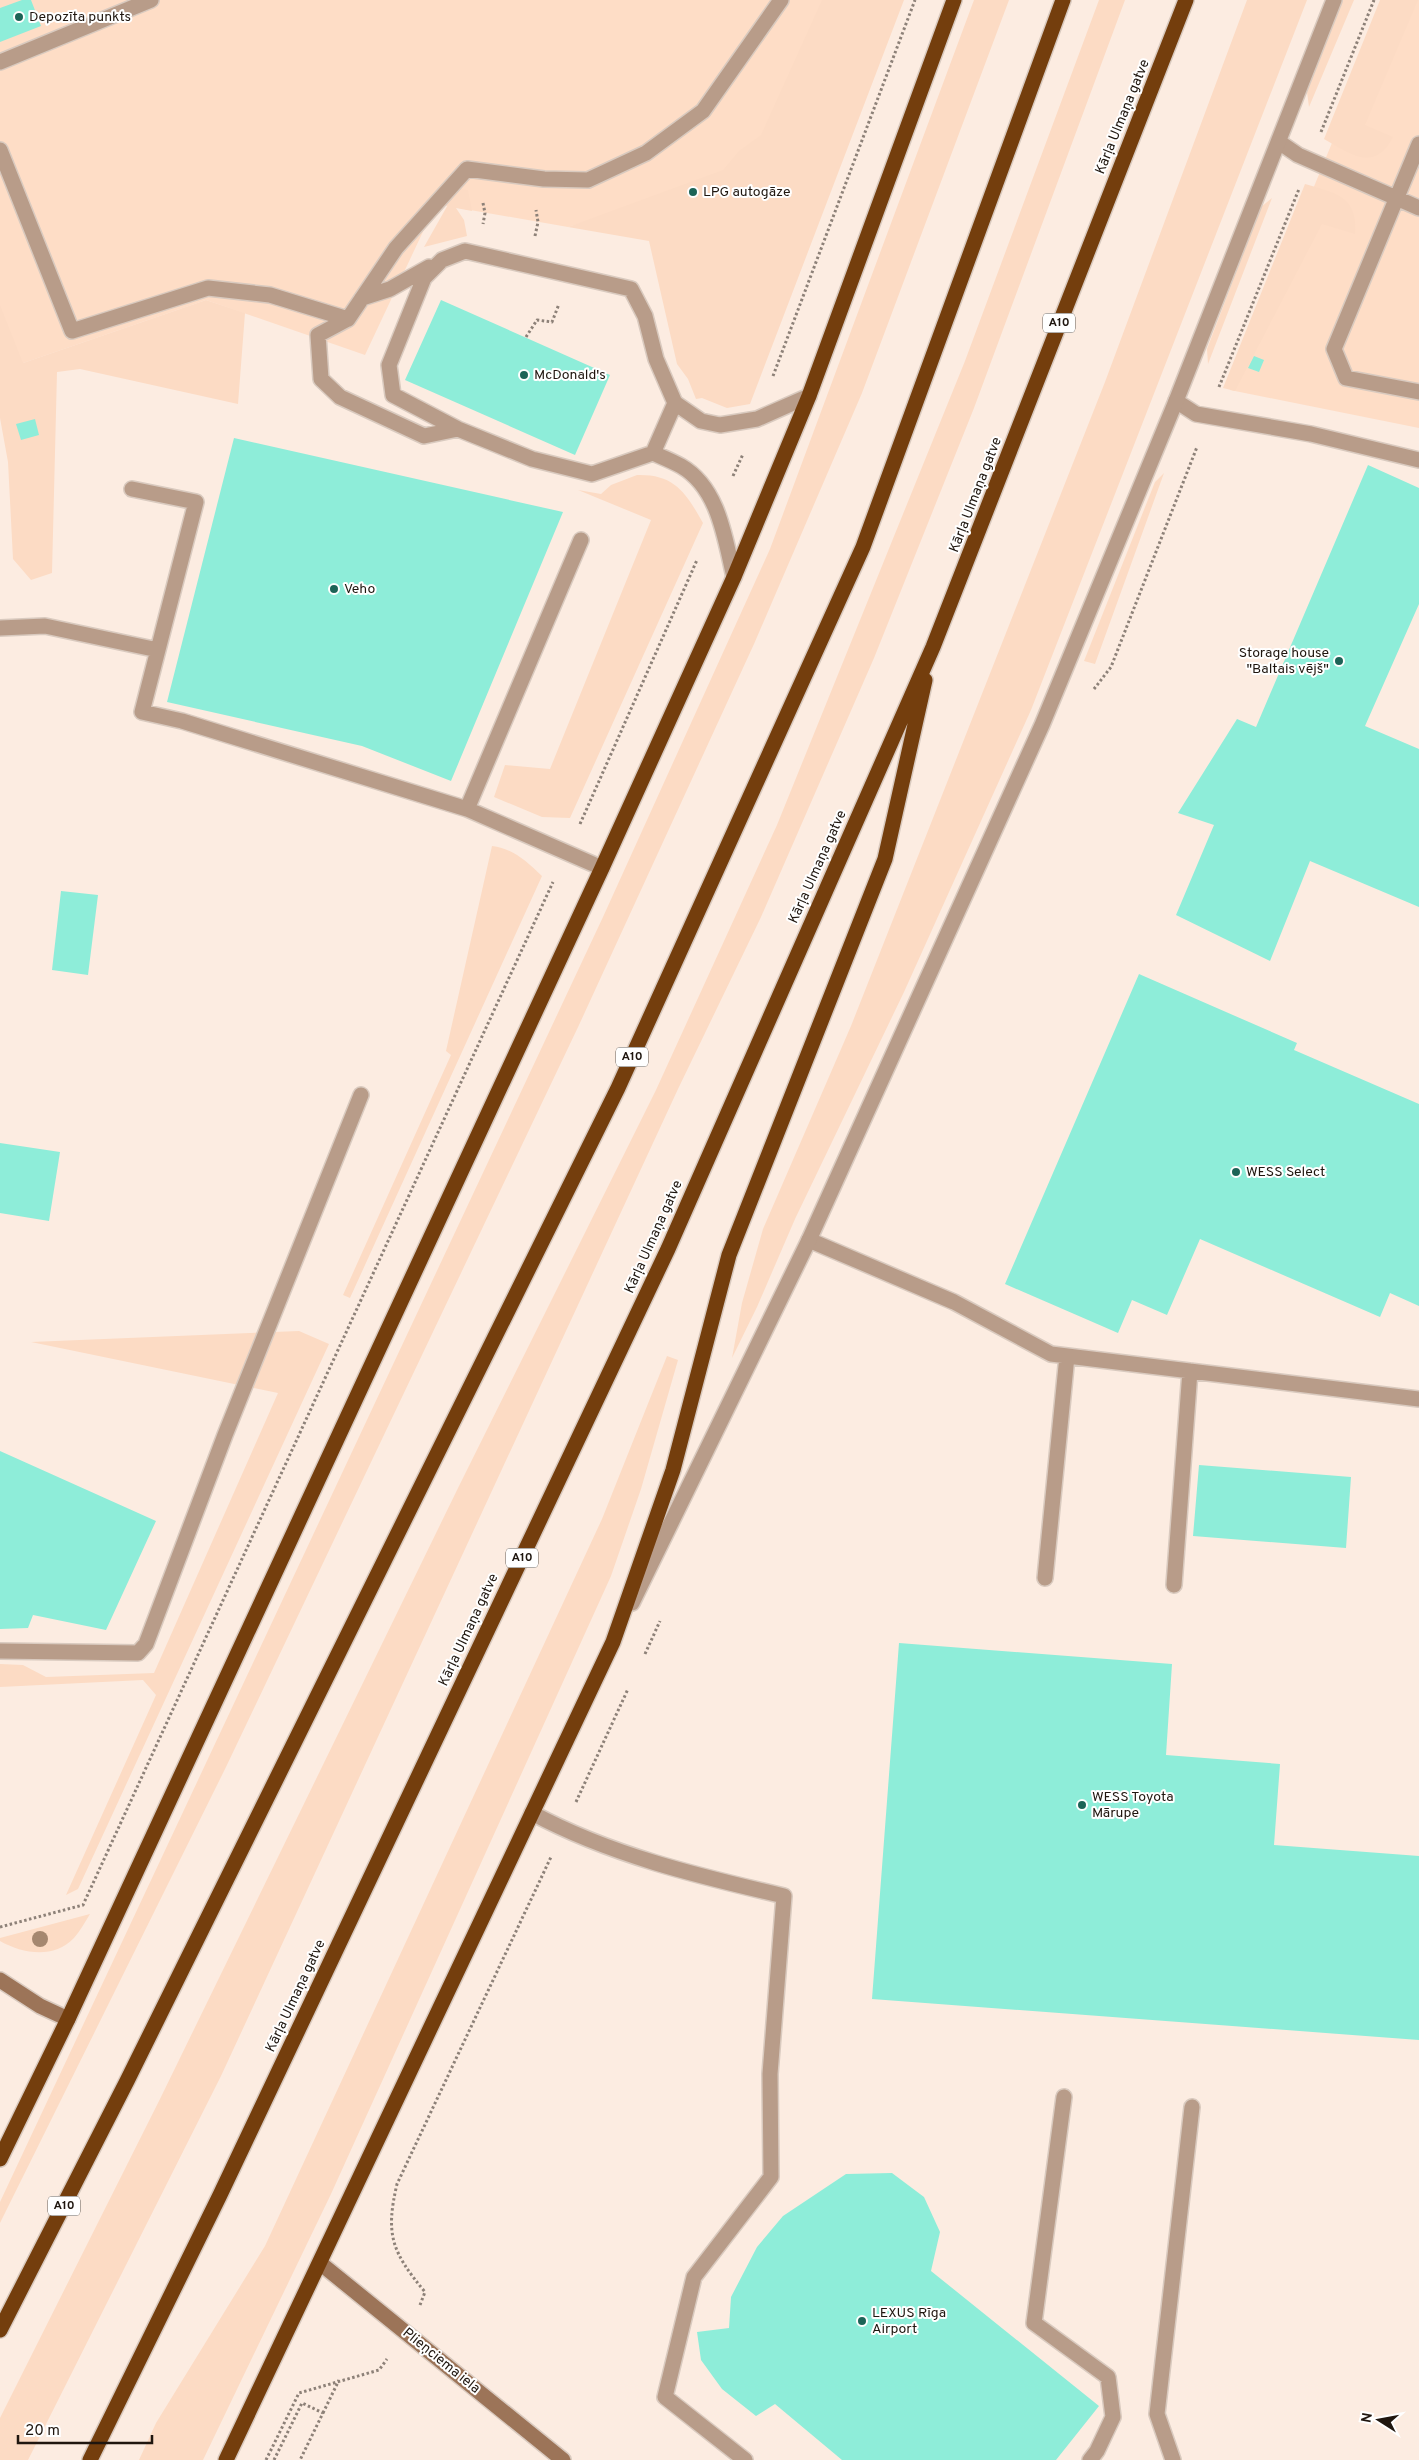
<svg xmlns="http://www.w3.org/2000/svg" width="1419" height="2460" font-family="Overpass,sans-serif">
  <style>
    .built { fill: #feddc6 }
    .green { fill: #fcdbc4 }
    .building { fill: #8eedd9 }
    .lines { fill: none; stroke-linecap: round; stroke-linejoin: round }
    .lane-casing { stroke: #d9cabf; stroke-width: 18 }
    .street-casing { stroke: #d9cabf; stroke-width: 18 }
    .secondary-casing { stroke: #d9cabf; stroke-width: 18 }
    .highway-casing { stroke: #d9cabf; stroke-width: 18 }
    .path { stroke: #8d8178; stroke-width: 3; stroke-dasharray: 2.5 2.5; stroke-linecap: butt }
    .lane { stroke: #b89c89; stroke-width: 15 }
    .street { stroke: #b89c89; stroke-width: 15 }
    .secondary { stroke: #9c7458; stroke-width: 15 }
    .highway { stroke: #743e0d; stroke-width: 15 }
    .tree { fill: #a5876f }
    .poi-dot { fill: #1c6457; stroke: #fff; stroke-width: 2 }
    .labels { text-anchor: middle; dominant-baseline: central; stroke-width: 4; stroke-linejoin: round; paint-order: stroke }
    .shield { fill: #fff; stroke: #625c57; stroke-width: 1 }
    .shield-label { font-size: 12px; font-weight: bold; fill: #1f160f }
    .poi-label { font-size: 14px; fill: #1f160f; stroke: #fff; text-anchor: start }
    .street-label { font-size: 14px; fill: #1f160f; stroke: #fff }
  </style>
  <rect width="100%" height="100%" fill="#fcece1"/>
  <!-- built -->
  <path class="built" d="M0,0h858l-60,153 -230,74 -132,-23 -71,151 -159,-55 -206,71z
    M1391,0h28v428l-189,-38z"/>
  <!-- green -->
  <path class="green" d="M822,0h82l-154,404 -23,4 -25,-10 -6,1 -8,-20 -11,-15 -28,-123 -81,-14 155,-57 16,-19 22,-16z
    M974,0h35l-147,393 -108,251 -175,381 -353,742 -226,456v-21l603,-1285 167,-368z
    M1099,0h26l-151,408 -100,250 -113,259 -83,172 -457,987 -193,384h-28v-42l160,-319 299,-613 197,-396 121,-265 188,-464z
    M1247,0h60l-276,710 -127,282 -109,227 -38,88 -25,51 10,-55 21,-74 88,-203 254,-644z
    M1343,0h11l-45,107 -2,-15z
    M1380,0h38l-53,125 28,12c-18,36 -43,17 -69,2z
    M1305,184c31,9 53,12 50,50l-33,-10 -87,167 -12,-3z
    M461,189l7,1 4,21 -16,-3 8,12 3,16 -43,11 30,-53z
    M1272,198l-64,166 -1,-15 54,-142z
    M206,300l39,13 -7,91 -158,-35 -23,3 -5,201 -21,7 -18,-21 -5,-97 -8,-44v-113l23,58z
    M1164,473l-69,191 -11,-3 71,-179z
    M637,475c38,-1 49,18 66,48l-133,295 -28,-1 -48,-20 11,-32 45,4 101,-249 -73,-30 23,4 10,-9z
    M492,846c22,3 34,15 50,30l-192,422 -7,-3 108,-240 -5,-4z
    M299,1331l30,13 -251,545 -12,6 90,-200 -13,-15 -143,7v-23l23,1 23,12 108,-4 124,-280 -247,-51z
    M667,1356l11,4 -37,129 -30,87 -280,618 -128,266h-64l17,-37 109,-177 337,-727z
    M90,1914c-5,8 -10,17 -16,24 -20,21 -51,16 -74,3v-3z"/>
  <!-- building -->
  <path class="building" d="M22,0h9l10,26 -41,16v-34z
    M441,300l169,75 -35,80 -170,-75z
    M1254,356l10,4 -5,12 -11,-4z
    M35,419l4,16 -18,5 -5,-16z
    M234,438l329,74 -112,269 -89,-35 -195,-44z
    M1368,465l51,23v116l-54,122 54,23v158l-109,-46 -40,100 -94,-46 38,-90 -36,-12 59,-94 19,8z
    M61,891l37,4 -10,80 -36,-5z
    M1139,974l158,69 -3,7 125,54v202l-29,-13 -10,24 -180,-78 -33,76 -35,-15 -14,33 -113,-49z
    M0,1143l60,9 -11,69 -49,-8z
    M0,1451l156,70 -50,109 -73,-15 -5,13 -28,1z
    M1199,1465l152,12 -5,71 -153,-12z
    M899,1643l273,21 -6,91 114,9 -6,81 145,11v184l-547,-41z
    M892,2173l32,24 16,35 -9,39 168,135 -43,54h-214l-67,-56 -19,12 -34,-27 -21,-29 -4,-28 32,-4 2,-31 26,-50 26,-31 63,-42z"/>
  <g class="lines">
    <!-- lane casing -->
    <g class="lane-casing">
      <path id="lane" d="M0,62l151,-62
        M1279,142l19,13 121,53
        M1419,144l-85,205 12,29 73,14
        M0,150l72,181 136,-43 62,7 78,24 48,-71 71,-79 77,10 44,1 58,-27 57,-42 78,-111
        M362,298l28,-9 39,-22
        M348,319l-30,16 3,44 19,18 84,39 34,-7
        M1176,401l20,13 115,20 108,26
        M653,453l22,-50
        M132,489l64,13 -54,210 40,9 285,88
        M581,540l-114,269 135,59
        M734,577c-9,-38 -15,-89 -53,-111 -9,-5 -19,-9 -28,-13l-61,21 -60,-15 -74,-30 -65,-34 -4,-30 35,-87 18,-18 23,-9 166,38 14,27 11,43 19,44 26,18 19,4 37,-6 52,-23
        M0,628l45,-2 113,24
        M809,1240l145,62 97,52 368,45
        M1045,1578l22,-222
        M1174,1585l16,-214
        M0,1651l138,2 8,-9 79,-209 136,-340
        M532,1813c78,42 166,63 252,83l-14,178 1,103 -77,100 -29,120 80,63
        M1064,2097l-30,226 74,54 5,40 -16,34 -7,9
        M1173,2460l-16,-46 35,-307"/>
    </g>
    <!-- street casing -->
    <g class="street-casing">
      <path id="street" d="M632,1603l177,-363 233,-515 134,-324 158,-401"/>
    </g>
    <!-- secondary casing -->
    <g class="secondary-casing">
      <path id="secondary" d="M0,1980l40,26 28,13
        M320,2263l243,197"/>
    </g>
    <!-- highway casing -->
    <g class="highway-casing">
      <path id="highway" d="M0,2159l68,-140 534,-1151 132,-291 75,-181 145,-396
        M0,2330l127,-249 491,-993 245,-541 200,-547
        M90,2460l130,-265 448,-946 265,-602 253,-647
        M226,2460l387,-818 60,-172 56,-215 156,-396 40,-179"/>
    </g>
    <!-- path -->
    <path class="path" d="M1321,132l53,-132
      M483,203l2,10 -2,11
      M535,236l3,-14 -2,-12
      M526,337l11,-17 15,2 7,-18
      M773,376l142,-376
      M1219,387l80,-198
      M733,476l10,-22
      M1094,689l17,-22 86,-220
      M580,824l117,-264
      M645,1654l15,-33
      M576,1802l52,-113
      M0,1927l83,-22 470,-1023
      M420,2305l5,-13c-33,-40 -40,-57 -28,-108l154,-327
      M323,2413l16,-33
      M266,2460l33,-67 80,-23 8,-11
      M274,2460l28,-57 21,10 -23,47"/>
    <!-- lane -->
    <use href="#lane" class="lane"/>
    <!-- street -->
    <use href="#street" class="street"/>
    <!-- secondary -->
    <use href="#secondary" class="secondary"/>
    <!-- highway -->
    <use href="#highway" class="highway"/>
  </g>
  <!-- trees -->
  <circle class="tree" cx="40" cy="1939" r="8"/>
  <!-- markers -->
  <g class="poi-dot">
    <circle cx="19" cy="17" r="5"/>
    <circle cx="693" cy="192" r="5"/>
    <circle cx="524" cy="375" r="5"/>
    <circle cx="334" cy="589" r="5"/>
    <circle cx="1339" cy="661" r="5"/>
    <circle cx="1236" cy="1172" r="5"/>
    <circle cx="1082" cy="1805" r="5"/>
    <circle cx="862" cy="2321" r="5"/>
  </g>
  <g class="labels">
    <!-- shield labels -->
    <g class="shield">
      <rect x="1043" y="313.5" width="32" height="19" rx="4"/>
      <rect x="616" y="1047.5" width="32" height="19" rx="4"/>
      <rect x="506" y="1548.5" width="32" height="19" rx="4"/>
      <rect x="48" y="2196.5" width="32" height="19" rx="4"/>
    </g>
    <g class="shield-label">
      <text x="1059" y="323">A10</text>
      <text x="632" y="1057">A10</text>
      <text x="522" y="1558">A10</text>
      <text x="64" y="2206">A10</text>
    </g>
    <!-- poi labels -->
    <g class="poi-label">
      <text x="29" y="17">Depozīta punkts</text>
      <text x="703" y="192">LPG autogāze</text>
      <text x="534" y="375">McDonald's</text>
      <text x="344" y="589">Veho</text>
      <text x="1329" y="653" text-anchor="end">Storage house<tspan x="1329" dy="16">"Baltais vējš"</tspan></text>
      <text x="1246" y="1172">WESS Select</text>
      <text x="1092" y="1797">WESS Toyota<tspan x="1092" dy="16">Mārupe</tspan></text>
      <text x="872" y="2313">LEXUS Rīga<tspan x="872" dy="16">Airport</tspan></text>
    </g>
    <!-- street labels -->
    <g class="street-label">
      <text transform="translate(1123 117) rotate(-68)">Kārļa Ulmaņa gatve</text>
      <text transform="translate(976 495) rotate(-69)">Kārļa Ulmaņa gatve</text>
      <text transform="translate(818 867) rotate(-66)">Kārļa Ulmaņa gatve</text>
      <text transform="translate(654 1237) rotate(-66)">Kārļa Ulmaņa gatve</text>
      <text transform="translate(469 1630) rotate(-65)">Kārļa Ulmaņa gatve</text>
      <text transform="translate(296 1996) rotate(-65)">Kārļa Ulmaņa gatve</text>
      <text transform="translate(441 2361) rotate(39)">Plieņciema iela</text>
    </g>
  </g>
  <!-- north arrow -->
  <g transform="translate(1379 2420) rotate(281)" stroke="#ffffff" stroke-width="4" paint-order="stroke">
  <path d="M0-4L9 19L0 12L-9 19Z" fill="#1f160f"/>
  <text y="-8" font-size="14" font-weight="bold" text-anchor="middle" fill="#1f160f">N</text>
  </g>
  <!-- scale -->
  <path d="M18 2435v8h134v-8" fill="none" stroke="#1f160f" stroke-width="2.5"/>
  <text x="25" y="2435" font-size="15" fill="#1f160f" stroke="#ffffff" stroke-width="4" paint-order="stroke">20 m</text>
</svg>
